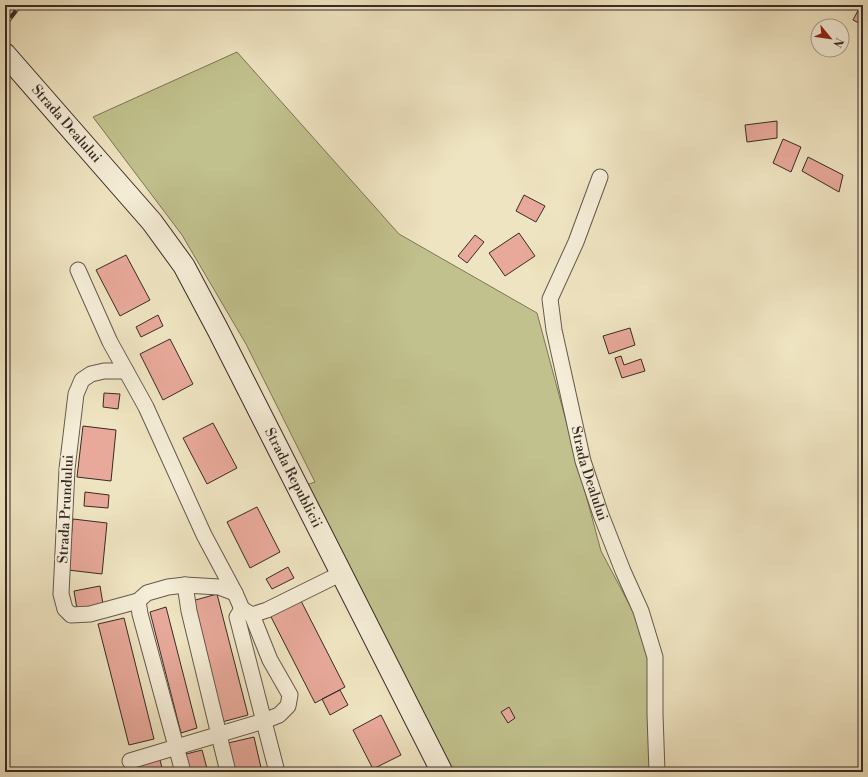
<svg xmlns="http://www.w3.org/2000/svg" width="868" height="777" font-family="'Libre Bodoni',serif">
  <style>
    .green { fill: #c1c18d; stroke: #7c765a }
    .building { fill: #e8a99a; stroke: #372b26 }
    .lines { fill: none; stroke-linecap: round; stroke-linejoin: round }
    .street-casing { stroke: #65594d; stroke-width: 17 }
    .secondary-casing { stroke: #372b26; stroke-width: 23 }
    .street { stroke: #f5edd7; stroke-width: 15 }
    .secondary { stroke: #f5edd7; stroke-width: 21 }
    .rail-casing { stroke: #372b26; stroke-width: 4.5 }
    .rail { stroke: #f5edd7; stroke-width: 3; stroke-dasharray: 9; stroke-linecap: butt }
    .labels { text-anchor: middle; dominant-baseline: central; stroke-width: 4; stroke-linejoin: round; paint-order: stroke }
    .street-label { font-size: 14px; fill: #372b26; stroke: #f5edd7 }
  </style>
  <rect width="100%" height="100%" fill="#efe4c1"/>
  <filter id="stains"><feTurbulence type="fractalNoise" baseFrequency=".005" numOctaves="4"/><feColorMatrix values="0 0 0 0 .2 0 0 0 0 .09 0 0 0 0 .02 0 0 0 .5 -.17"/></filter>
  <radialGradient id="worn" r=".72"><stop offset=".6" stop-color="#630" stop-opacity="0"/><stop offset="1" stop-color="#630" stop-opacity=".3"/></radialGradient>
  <!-- green -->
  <path class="green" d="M237,52l162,182 138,79 64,238 45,85 5,43 1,93h-198l-148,-287 9,-3 -69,-138 -64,-109 -89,-118z"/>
  <!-- building -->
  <path class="building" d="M861,5h2v20l-10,-5z
    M777,121v17l-30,4 -2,-17z
    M783,139l18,8 -10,25 -18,-9z
    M808,157l35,18 -4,17 -37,-21z
    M524,195l21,11 -9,16 -20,-11z
    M519,233l16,23 -30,20 -16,-23z
    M475,235l9,7 -17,21 -9,-7z
    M126,255l24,45 -30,16 -24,-46z
    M158,315l5,11 -22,11 -5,-10z
    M630,328l5,17 -26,9 -6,-18z
    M170,339l23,45 -30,16 -23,-46z
    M621,356l3,9 17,-6 4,12 -23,7 -7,-20z
    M104,393l16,1 -2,15 -15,-2z
    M213,423l24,45 -30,16 -24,-46z
    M83,426l33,4 -5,51 -34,-4z
    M85,492l24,3 -1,13 -24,-2z
    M257,507l23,45 -30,16 -23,-46z
    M73,519l34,4 -5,51 -34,-4z
    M288,567l6,11 -22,11 -6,-10z
    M100,586l3,18 -26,5 -3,-18z
    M217,594l31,121 -26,7 -30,-121z
    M299,597l46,90 -30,16 -46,-90z
    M166,607l31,121 -16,5 -31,-121z
    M124,618l30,121 -25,6 -31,-121z
    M340,690l8,15 -18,10 -8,-16z
    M509,707l6,11 -7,5 -7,-11z
    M381,715l20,40 -28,14 -20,-39z
    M254,737l8,35h-27l-7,-29z
    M202,750l6,22h-18l-4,-18z
    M160,760l3,12h-27l-2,-5z"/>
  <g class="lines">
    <!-- street casing -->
    <g class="street-casing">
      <g id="street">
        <path id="s1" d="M600,177l-24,65 -26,57 4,31 29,131 18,54 22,56 18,40 14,46v57l2,58"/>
        <path d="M78,270l32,72 36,65 58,128 31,58 7,16 10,6 15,-5 75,-37"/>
        <path d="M126,371h-22l-13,3 -9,6 -6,14 -9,75 -6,125 4,15 6,6 19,-1 48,-13 9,-8 21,-6 17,-2 34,2 16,6"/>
        <path d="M185,585l4,26 39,161"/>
        <path d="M138,601l2,13 43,158"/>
        <path d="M242,609l-5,8 40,155"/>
        <path d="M130,761l134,-40 15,-6 9,-9 2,-11 -20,-35 -18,-45"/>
      </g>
    </g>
    <!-- secondary casing -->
    <g class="secondary-casing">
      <g id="secondary">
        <path id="s2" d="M5,54l147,168 32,44 34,64 224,442"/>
      </g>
    </g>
    <!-- street -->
    <use href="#street" class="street"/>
    <!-- secondary -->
    <use href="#secondary" class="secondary"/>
    <!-- rail casing -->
    <g class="rail-casing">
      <path id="rail" d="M5,25l13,-17"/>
    </g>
    <!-- rail -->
    <use href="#rail" class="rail"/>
  </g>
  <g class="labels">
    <!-- street labels -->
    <g class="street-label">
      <text stroke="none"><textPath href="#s2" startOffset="93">Strada Dealului</textPath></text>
      <text stroke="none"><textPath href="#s1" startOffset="311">Strada Dealului</textPath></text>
      <text stroke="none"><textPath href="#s2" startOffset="516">Strada Republicii</textPath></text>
      <text transform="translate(66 509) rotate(-87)">Strada Prundului</text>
    </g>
  </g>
  <!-- margin -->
  <rect width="868" height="777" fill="none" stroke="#efe4c1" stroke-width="20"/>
  <rect x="6" y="6" width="856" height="765" fill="none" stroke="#372b26" stroke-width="2"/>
  <rect x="10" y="10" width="848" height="757" fill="none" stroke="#372b26"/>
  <!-- north arrow -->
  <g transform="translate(830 38) rotate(119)"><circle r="19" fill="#f5edd7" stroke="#a99f90"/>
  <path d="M0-3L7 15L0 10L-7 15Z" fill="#8f2418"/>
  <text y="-6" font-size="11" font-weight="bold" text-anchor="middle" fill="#372b26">N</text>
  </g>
  <rect width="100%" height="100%" filter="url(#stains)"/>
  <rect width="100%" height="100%" fill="url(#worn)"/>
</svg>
